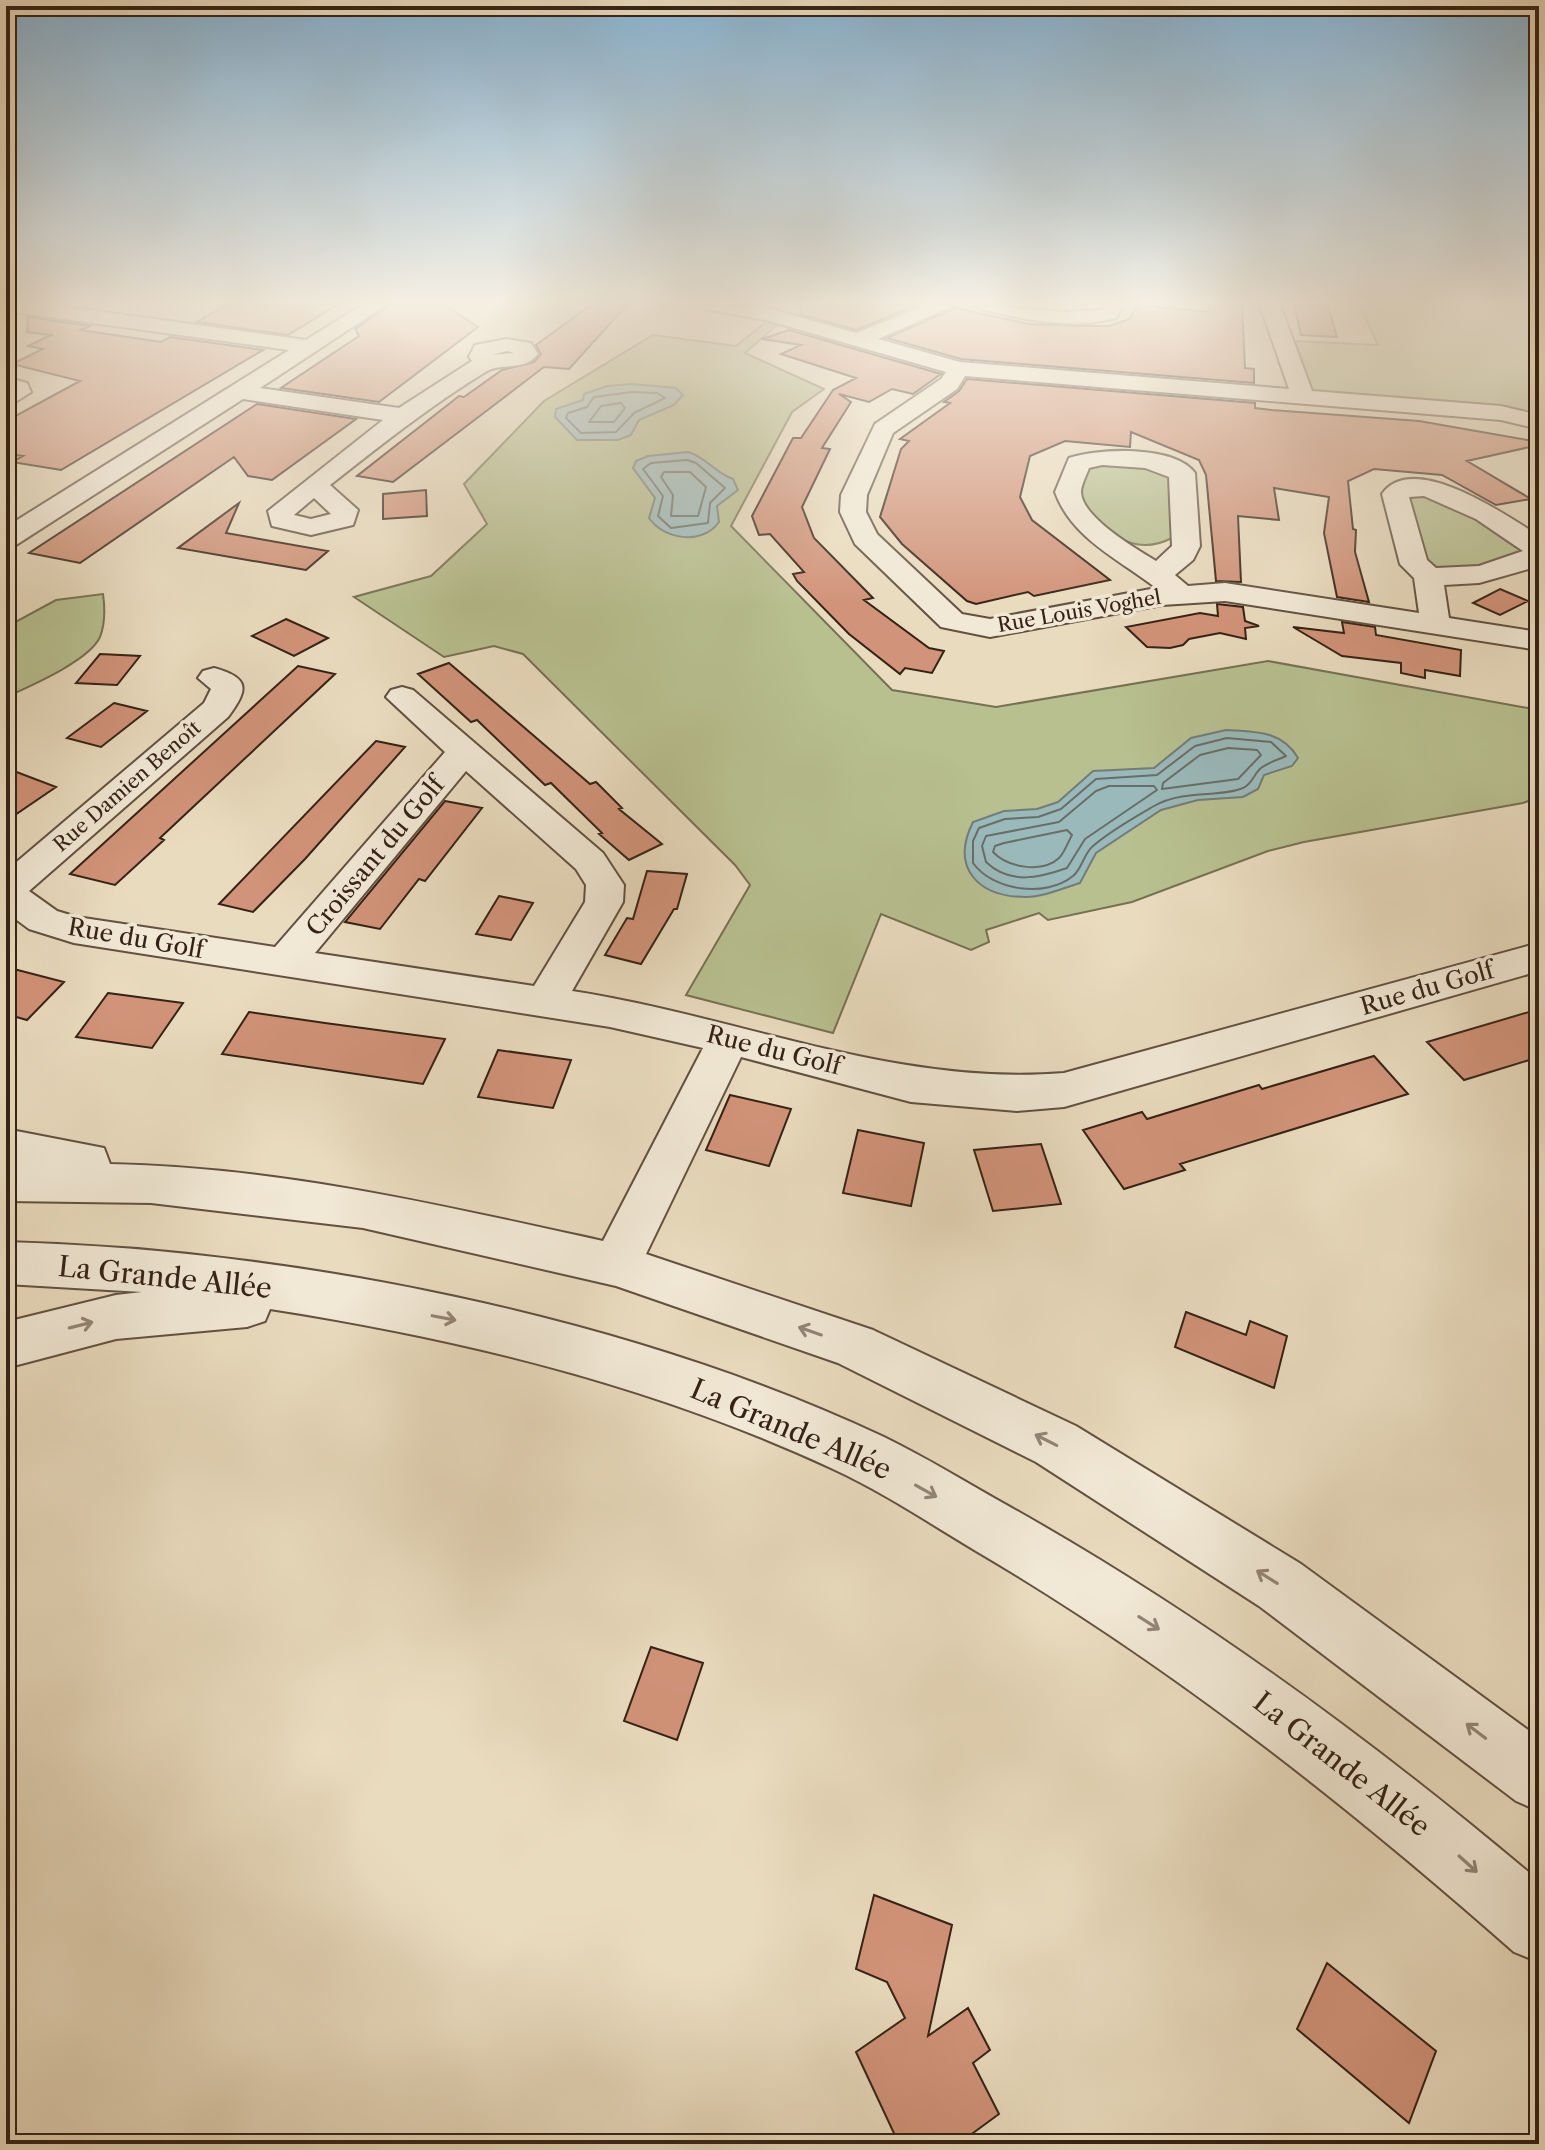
<svg xmlns="http://www.w3.org/2000/svg" width="1545" height="2150" font-family="'Libre Caslon Text',serif">
  <style>
    .green { fill: #b8c090; stroke: #767153; stroke-width: 2 }
    .water { fill: #9ab9ba; stroke: #727d78; stroke-width: 2 }
    .lines { fill: none; stroke-linecap: round; stroke-linejoin: round }
    .shore { stroke: #686e68; stroke-width: 2 }
    .building { fill: #d19379; stroke: #352216; stroke-width: 2 }
    .minor-casing { stroke: #625040; stroke-width: 4 }
    .minor { fill: #f1e8d5; fill-rule: evenodd }
    .oneway { stroke: #938576 }
    .labels { text-anchor: middle; dominant-baseline: central; stroke-width: 7; stroke-linejoin: round; paint-order: stroke }
    .far-street-label { font-size: 20px; fill: #352216; stroke: #f1e8d5 }
    .street-label { font-size: 24px; fill: #352216; stroke: #f1e8d5 }
    .near-street-label { font-size: 28px; fill: #352216; stroke: #f1e8d5 }
  </style>
  <rect width="100%" height="100%" fill="#e9dbbe"/>
  <filter id="stains"><feTurbulence type="fractalNoise" baseFrequency=".0025" numOctaves="4"/><feColorMatrix values="0 0 0 0 .2 0 0 0 0 .09 0 0 0 0 .02 0 0 0 .5 -.17"/></filter>
  <radialGradient id="worn" r=".72"><stop offset=".6" stop-color="#630" stop-opacity="0"/><stop offset="1" stop-color="#630" stop-opacity=".3"/></radialGradient>
  <!-- green -->
  <path class="green" d="M1359,305h180v111l-226,-24 -18,-51 83,4z
    M766,322l11,3 -32,28 79,36 -32,23 -61,114 161,164 104,17 272,-46 271,49v87l-16,6 -219,39 -36,9 -136,51 -84,18 -9,-7 -53,17 3,12 -18,8 -90,-36 -48,119 -147,-38 64,-110 -15,-20 -212,-211 -29,-8 -50,11 -90,-60 77,-21 56,-52 -23,-40 80,-83 109,-66 83,11z
    M1092,463l65,3 13,8 2,64c-43,22 -70,-11 -95,-42l4,-27z
    M1411,492l39,6 75,54c-38,14 -64,31 -102,10l-20,-66z
    M103,594c2,14 2,30 -3,43 -11,24 -70,49 -94,60v-70l50,-27z"/>
  <!-- water -->
  <path class="water" d="M631,384l45,4 7,7 -9,10 -35,15 -8,15 -13,5h-41l-22,-23 1,-8 27,-9 1,-6 23,-8z
    M688,452c18,5 27,21 45,27l5,11 -21,16 2,16c-17,24 -56,17 -70,-4l6,-20 -22,-30 3,-7 12,-5z
    M1226,730c29,2 56,0 72,28l-6,8 -28,9 -6,14 -15,8 -45,3 -37,10 -65,43 -16,30c-17,5 -36,14 -54,14 -48,0 -76,-29 -53,-75l31,-11 33,-2 21,-7 35,-31 61,-3 37,-30z"/>
  <g class="lines">
    <!-- shore -->
    <path class="shore" d="M632,392l25,1 8,5 -31,15 -18,19 -35,1 -15,-15 2,-5 19,-6 7,-10z
      M621,403l4,5 -11,14h-25l12,-16z
      M687,460l9,3 29,25 -15,15 -2,20 -37,5 -13,-12 5,-20 -20,-27 8,-6z
      M664,472h26l16,15 -8,29h-27l2,-21 -12,-18z
      M1227,738l44,4 15,14c-8,4 -21,7 -27,14 -6,6 -7,14 -16,18 -23,10 -59,1 -89,18 -19,11 -44,25 -61,40 -9,7 -11,23 -20,30 -27,22 -80,15 -100,-13v-22l6,-13 26,-9 33,-2 23,-8 35,-30 61,-4 38,-29z
      M1228,748l29,2 4,5 -23,24 -76,10 1,-6 37,-28z
      M1109,786h45l3,4 -72,49 -18,29c-28,10 -57,17 -81,-6l-4,-16 4,-10 73,-14 37,-31z
      M1067,830l5,5c-4,7 -7,17 -13,23 -17,16 -52,9 -66,-6l2,-6 9,-3z"/>
  </g>
  <!-- building -->
  <path class="building" d="M227,305h110l-49,30 -91,-13z
    M389,305h56l33,22 -99,75 -98,-14 78,-52 -4,-7z
    M591,305h36l-58,64 -25,-2 -151,115 -36,-6 102,-80 5,1 38,-27 32,-8 7,-8 -5,-9z
    M801,305h116l-61,25 -56,-16z
    M1137,305l71,7 1,-7h33l3,63 9,1v14l-293,-24 -74,-21 68,-30 74,16 53,2h27l21,-7z
    M1294,305h29l6,5 8,27 -36,-2z
    M28,317l62,9 -9,4 80,12 9,-5 93,13 -202,120 -49,-8 11,-6 -17,-2v-33l74,-40 -68,-17 31,-15 -15,-3 23,-11 -24,-3z
    M789,330l152,44 -28,20 -21,-5 -23,13 -30,-8 12,8 -29,46 8,1 -28,58 12,31 59,60 -9,2 65,48 15,3 -12,22 -27,-5 -5,6 -51,-40 -52,-53 -4,-7 11,-2 -34,-38 -11,1 -7,-19 41,-78h8l32,-48 23,-12 -75,-24 20,-9 -39,-6z
    M967,379l288,24v5l17,2 147,11 120,21v3l-72,16 64,38 -35,6 -54,-30 -68,-6 -26,12 5,48 3,1 -1,22 14,50 -32,-5 -13,-64 5,-36 -55,-9 5,32 -41,-4 3,66 -25,-1 -10,-106 -7,-15 -68,-28 -1,15 -65,-6 -35,15 -10,41 12,23 78,60 -76,16 -6,-4 -52,12 -9,-3 -65,-57 -22,-27 21,-68 8,-8 -9,-2 50,-36 -6,-1 15,-11z
    M257,404l99,15 -84,61 -24,-4 -14,-19 -154,106 -51,-10z
    M426,490l1,26 -44,3v-25z
    M239,503l-13,30 102,18 -22,19 -128,-22z
    M1500,589l28,12 -28,14 -27,-12z
    M1217,604l26,3 2,14 14,5 -14,2 1,11 -26,-6 -31,6 -6,6 -13,3 -23,-1 -21,-20 74,-14 18,3z
    M286,619l42,19 -34,18 -42,-20z
    M1342,622l33,5 1,8 85,15 -1,26 -35,-6v8l-24,-5v-10l-59,-7 -49,-29 51,6z
    M100,654l40,2 -23,29 -41,-2z
    M449,663l141,121 6,-2 26,26 -3,1 43,35 -33,16 -30,-26 3,-1 -51,-50 -6,2 -68,-65 -6,2 -53,-48z
    M298,666l37,8 -175,164 4,2 -49,45 -45,-11z
    M114,703l33,8 -46,36 -34,-9z
    M376,741l29,6 -100,112 -52,53 -34,-8z
    M6,768l50,19 -50,34z
    M445,801l37,7 -57,73 -6,-2 -39,50 -35,-7z
    M647,871l40,3 -10,35h-3l-33,55 -36,-9 22,-37 6,1z
    M499,896l34,7 -22,37 -35,-6z
    M6,967l58,15 -37,38 -21,-6z
    M108,993l75,10 -31,45 -76,-11z
    M1539,1009v48l-75,23 -37,-38z
    M249,1012l76,11 120,16 -22,45 -201,-30z
    M498,1050l73,10 -18,48 -75,-11z
    M1374,1056l34,38 -228,70 5,6 -61,19 -41,-59 59,-18 5,7 112,-34 3,4z
    M730,1095l61,14 -22,57 -63,-16z
    M858,1130l66,13 -13,63 -68,-13z
    M1041,1144l20,60 -68,7 -19,-61z
    M1186,1312l60,23 4,-14 37,15 -13,52 -99,-41z
    M651,1647l52,16 -26,77 -53,-19z
    M874,1895l78,30 -24,111 40,-28 22,42 -17,13 26,51 -41,30h-59l-43,-92 49,-34 -18,-36 -31,-13z
    M1327,1963l109,88 -27,72 -112,-94z"/>
  <g class="lines">
    <!-- minor casing -->
    <g class="minor-casing">
      <path id="minor" d="M6,305h47l253,35 56,-35h24l-126,83 139,20 73,-47 -3,-4 6,-12 32,-6 24,4 7,11c-14,18 -35,8 -51,17 -56,34 -106,74 -157,114l28,25 -5,15 -42,10 -39,-9 -4,-15 115,-91 -140,-21 -227,146 -10,2v-20l283,-177 -283,-39zM507,351l7,2 -22,2zM314,498l17,16 -20,5 -17,-4z
        M702,305l66,3 88,25 70,-28h29l-77,34 82,23 329,27 -29,-84h20l32,86 189,15 38,9v14l-38,-9 -536,-44 -8,13 -64,44 -26,62 -1,17 11,22 85,80 28,5 166,-31c-37,-29 -84,-49 -101,-96l14,-34c29,-10 106,-13 126,15l5,73 -7,14 -18,15 13,11 37,-3 194,30 -5,-35 -14,-14 -18,-70c31,-45 127,23 157,42v30l-60,17 -35,2 5,33 90,14v18l-314,-49 -63,4 -172,32 -49,-10 -86,-83 -15,-32 1,-17 34,-71 66,-45 5,-7 -180,-52 -61,-11zM1102,465l43,3 24,9 3,69 -16,15c-19,-12 -74,-43 -75,-69 0,-7 6,-18 8,-24zM1424,496l52,23 47,32 -44,15 -43,2 -9,-8 -18,-63z
        M977,305l88,7 36,-2 2,-5h20l-7,13c-45,12 -91,2 -136,-9z
        M6,377l21,6 4,9 -25,16z
        M214,668c37,10 34,22 14,49l-199,174 28,20 20,6 198,30 170,-195 -59,-55 5,-7 11,-3 11,3 190,163 21,32 -1,17 -51,89c164,25 324,96 492,82l475,-130v28l-475,136 -47,4 -106,-9 -170,-45 -95,197 227,76 203,96 225,138 238,174v73l-23,-10 -257,-195 -223,-144 -198,-99 -222,-77 -253,-58 -212,-25 -145,-2v-72l98,19 6,16c167,3 330,41 493,77l100,-193 -93,-21 -536,-84 -45,-14 -23,-17v-41l198,-168 7,-14 -13,-11 5,-7zM466,771l110,98 10,16 -1,17 -51,84 -219,-33z
        M6,1242c283,7 621,74 878,195 41,20 80,44 119,66 192,107 368,236 536,378v81l-25,-10c-169,-149 -344,-287 -538,-401 -47,-28 -93,-59 -143,-82 -178,-83 -370,-130 -563,-160l-5,12 -18,6 -131,12 -110,29v-46l110,-27 26,-3 -136,-8z"/>
    </g>
    <!-- minor -->
    <use href="#minor" class="minor"/>
  </g>
  <!-- one-way arrows -->
  <defs><path id="oneway-shaft" d="M-6 0H5M1.5-3L5.5 0L1.5 3" fill="none" stroke-width="1.6" stroke-linecap="round" stroke-linejoin="round" transform="scale(2)"/></defs>
  <g class="oneway">
    <use href="#oneway-shaft" transform="translate(444 1318) rotate(11)"/>
    <use href="#oneway-shaft" transform="translate(81 1325) rotate(-14)"/>
    <use href="#oneway-shaft" transform="translate(810 1331) rotate(-161)"/>
    <use href="#oneway-shaft" transform="translate(1046 1440) rotate(-153)"/>
    <use href="#oneway-shaft" transform="translate(926 1491) rotate(29)"/>
    <use href="#oneway-shaft" transform="translate(1267 1577) rotate(-148)"/>
    <use href="#oneway-shaft" transform="translate(1149 1623) rotate(32)"/>
    <use href="#oneway-shaft" transform="translate(1476 1731) rotate(-143)"/>
    <use href="#oneway-shaft" transform="translate(1468 1864) rotate(42)"/>
  </g>
  <!-- sky -->
  <linearGradient id="sky" x2="0" y2="1"><stop stop-color="#89b6d6"/><stop offset="0.5" stop-color="#f5efe2"/><stop offset="1" stop-color="#f5efe2" stop-opacity="0"/></linearGradient>
  <rect width="1545" height="606" fill="url(#sky)"/>
  <g class="labels">
    <!-- far-street labels -->
    <g class="far-street-label">
      <text transform="translate(1079 611) rotate(-10)">Rue Louis Voghel</text>
      <text transform="translate(127 786) rotate(-41)">Rue Damien Benoît</text>
    </g>
    <!-- street labels -->
    <g class="street-label">
      <text transform="translate(375 856) rotate(-50)">Croissant du Golf</text>
      <text transform="translate(136 938) rotate(10)">Rue du Golf</text>
      <text transform="translate(1427 988) rotate(-16)">Rue du Golf</text>
      <text transform="translate(774 1050) rotate(14)">Rue du Golf</text>
    </g>
    <!-- near-street labels -->
    <g class="near-street-label">
      <text transform="translate(165 1277) rotate(6)">La Grande Allée</text>
      <text transform="translate(791 1429) rotate(23)">La Grande Allée</text>
      <text transform="translate(1342 1764) rotate(38)">La Grande Allée</text>
    </g>
  </g>
  <!-- margin -->
  <rect width="1545" height="2150" fill="none" stroke="#e9dbbe" stroke-width="32"/>
  <rect x="8" y="8" width="1529" height="2134" fill="none" stroke="#352216" stroke-width="4"/>
  <rect x="16" y="16" width="1513" height="2118" fill="none" stroke="#352216" stroke-width="2"/>
  <rect width="100%" height="100%" filter="url(#stains)"/>
  <rect width="100%" height="100%" fill="url(#worn)"/>
</svg>
